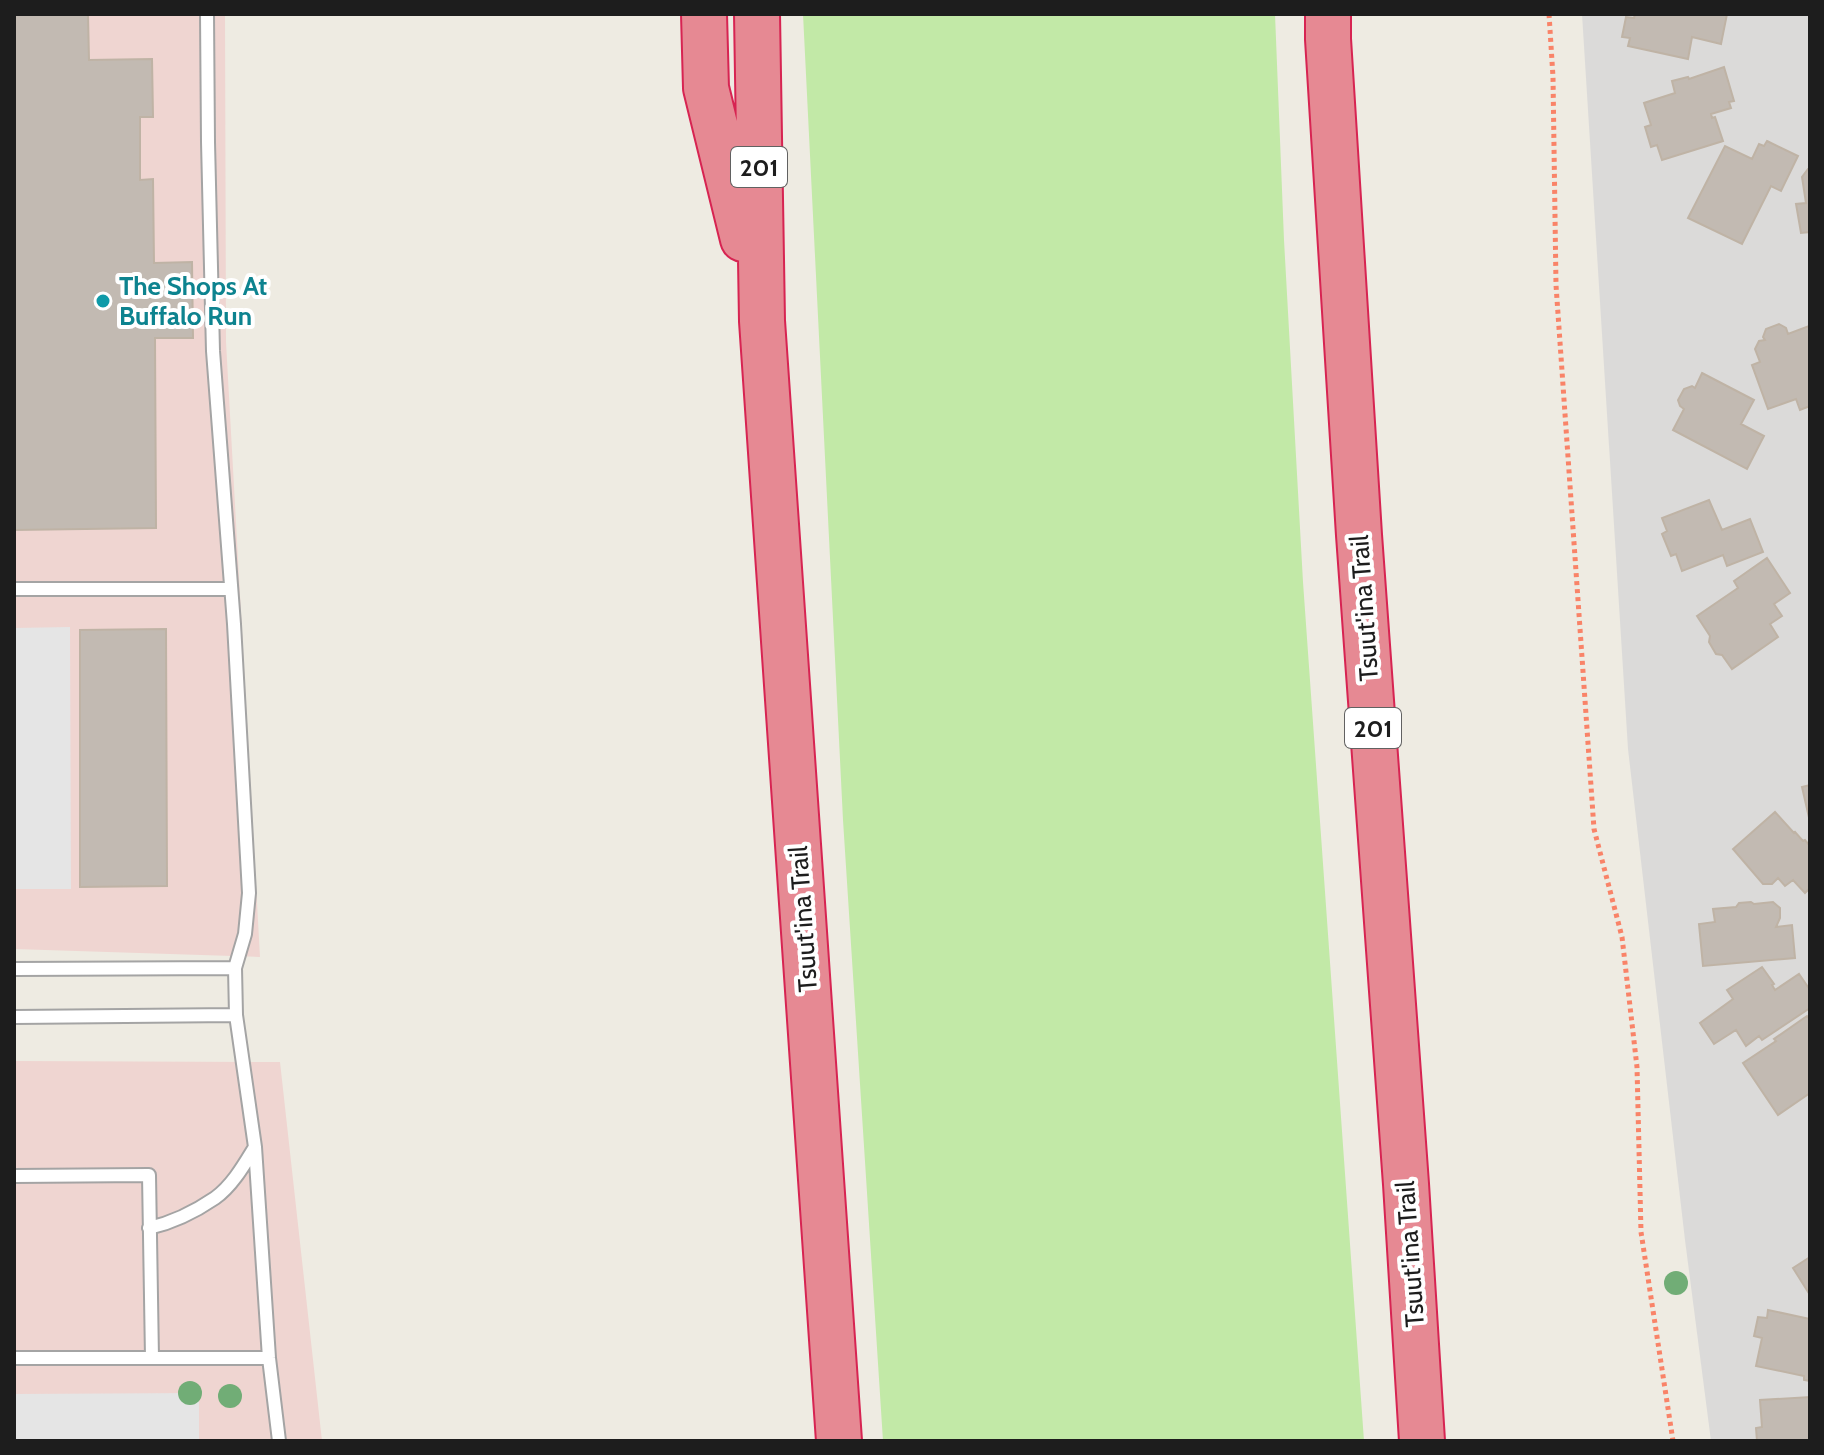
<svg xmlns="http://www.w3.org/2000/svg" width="1824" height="1455" font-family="Cabin,sans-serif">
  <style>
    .residential { fill: #dbdad9 }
    .commercial { fill: #efd5d1 }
    .grass { fill: #c2e9a7 }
    .parking { fill: #e5e5e5 }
    .building { fill: #c2bab2; stroke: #bfb3a5; stroke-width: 2 }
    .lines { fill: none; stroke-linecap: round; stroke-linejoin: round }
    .service-casing { stroke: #a4a4a4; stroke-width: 16 }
    .motorway-casing { stroke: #d72452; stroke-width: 48 }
    .path { stroke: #f98368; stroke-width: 5; stroke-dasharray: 4 4; stroke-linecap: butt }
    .service { stroke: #fff; stroke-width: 12 }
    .motorway { stroke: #e68993; stroke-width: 44 }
    .tree { fill: #71ad76 }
    .culture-dot { fill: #0f9aa8; stroke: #fff; stroke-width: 3 }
    .labels { text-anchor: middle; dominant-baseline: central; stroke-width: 8; stroke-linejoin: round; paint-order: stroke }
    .shield { fill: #fff; stroke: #616161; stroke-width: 2 }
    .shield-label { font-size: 24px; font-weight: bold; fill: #1d1d1d }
    .culture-label { font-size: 26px; font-weight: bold; fill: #0d838f; stroke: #fff; text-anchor: start }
    .street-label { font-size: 26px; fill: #1d1d1d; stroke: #fff }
  </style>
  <rect width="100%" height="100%" fill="#eeebe2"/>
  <!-- residential -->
  <path class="residential" d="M1582,14h228v1427h-99l-26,-201 -57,-491z"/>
  <!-- commercial -->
  <path class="commercial" d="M14,14h211l1,328 34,615 -246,-8z
    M14,1061l266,1 42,379h-308z"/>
  <!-- grass -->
  <path class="grass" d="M803,14h472l9,226 19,342 61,859h-481l-40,-621z"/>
  <!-- parking -->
  <path class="parking" d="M70,627l1,262h-57v-261z
    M199,1393v48h-185v-47z"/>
  <!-- building -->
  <path class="building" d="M14,14h74l1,46 63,-1 1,58h-13v63l13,-1 1,84 38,-1 1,76h-38l1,190 -142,2z
    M1635,14h92l-6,30 -29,-7 -4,22 -60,-13 2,-8 -8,-1 4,-20 8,1z
    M1724,67l10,34 -5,1 2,6 -20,6 1,4 3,-1 8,24 -61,19 -5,-15 -6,2 -6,-20 6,-2 -7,-22 31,-10 -3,-12 16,-4 1,2z
    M1767,141l31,15 -17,35 -10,-5 -29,58 -54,-26 37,-72 27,13 7,-15 5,2z
    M1810,168v64l-9,1 -5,-29 10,-1 -4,-26 6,-8z
    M1779,324l7,4 2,6 21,-8 1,3v77l-10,4 -4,-11 -28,10 -16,-44 8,-3 -5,-13 4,-8 6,-1 -2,-3 3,-8z
    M1702,373l52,27 -13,24 23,12 -17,33 -74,-39 11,-21 -4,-3 -2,-6 6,-11 8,-3 3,2z
    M1709,500l13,30 28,-11 13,33 -36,14 -4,-11 -41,16 -6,-17 -5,2 -9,-22 5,-3 -5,-13z
    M1767,558l23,35 -16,11 8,12 -12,8 8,13 -46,32 -10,-14 -6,-1 -7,-12 1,-6 -13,-20 41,-28 -4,-7z
    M166,629l1,257 -87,1v-257z
    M1810,785v37l-8,-35z
    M1775,812l19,21 1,-1 8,9 2,-1 5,6v42l-5,5 -12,-13 -8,6 -7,-8 -6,6h-9l-30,-35z
    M1751,902l3,2 19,-2 7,6v10l-4,9 16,-2 3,33 -92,8 -4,-42 16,-2 -2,-13 23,-2 3,-4z
    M1762,967l12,17 -2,1 3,5 24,-16 11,16v18l-48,32 -3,-4 -13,10 -10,-16 -22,14 -14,-21 33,-24 -6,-9z
    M1807,1016l3,4v73l-32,22 -35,-52 33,-22 -2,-2z
    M1810,1257v38l-17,-27z
    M1768,1310l42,9v62l-6,-1v-4l-48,-10 6,-28 -8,-2 4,-19 9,1z
    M1810,1397v44h-53l-1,-13 6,-1 -2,-27z"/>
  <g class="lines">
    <!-- service casing -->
    <g class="service-casing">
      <path id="service" d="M207,14l1,128 5,209 21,273 15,269 -4,41 -10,34 1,47 19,132 14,211 10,83
        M14,589h217
        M14,969l221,-1
        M14,1017l222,-2
        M14,1176l135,-1 3,183
        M149,1228c22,-5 47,-17 66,-30 17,-12 29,-33 40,-51
        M14,1358h255"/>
    </g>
    <!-- motorway casing -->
    <g class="motorway-casing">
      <path id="motorway" d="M704,14l2,74 37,151
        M757,14l5,307 77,1120
        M1328,14v25l31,496 47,649 16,257"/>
    </g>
    <!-- path -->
    <path class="path" d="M1549,14l4,63 3,208 38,544 28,108 15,130 4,165 32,209"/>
    <!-- service -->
    <use href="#service" class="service"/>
    <!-- motorway -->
    <use href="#motorway" class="motorway"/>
  </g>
  <!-- trees -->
  <g class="tree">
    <circle cx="1676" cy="1283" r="12"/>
    <circle cx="190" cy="1393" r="12"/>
    <circle cx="230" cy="1396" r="12"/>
  </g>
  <!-- markers -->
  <circle class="culture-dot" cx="103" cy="301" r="8"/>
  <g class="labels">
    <!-- shield labels -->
    <g class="shield">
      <rect x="731" y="147" width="56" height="40" rx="6"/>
      <rect x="1345" y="708" width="56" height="40" rx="6"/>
    </g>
    <g class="shield-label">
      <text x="759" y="167">201</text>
      <text x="1373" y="728">201</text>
    </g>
    <!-- culture labels -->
    <g class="culture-label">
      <text x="119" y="286">The Shops At<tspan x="119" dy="30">Buffalo Run</tspan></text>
    </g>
    <!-- street labels -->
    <g class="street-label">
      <text transform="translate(1364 608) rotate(-94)">Tsuut'ina Trail</text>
      <text transform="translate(803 919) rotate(-94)">Tsuut'ina Trail</text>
      <text transform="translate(1410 1254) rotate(-94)">Tsuut'ina Trail</text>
    </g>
  </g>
  <!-- border -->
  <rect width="1824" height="1455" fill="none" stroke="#1d1d1d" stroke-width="32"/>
</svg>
